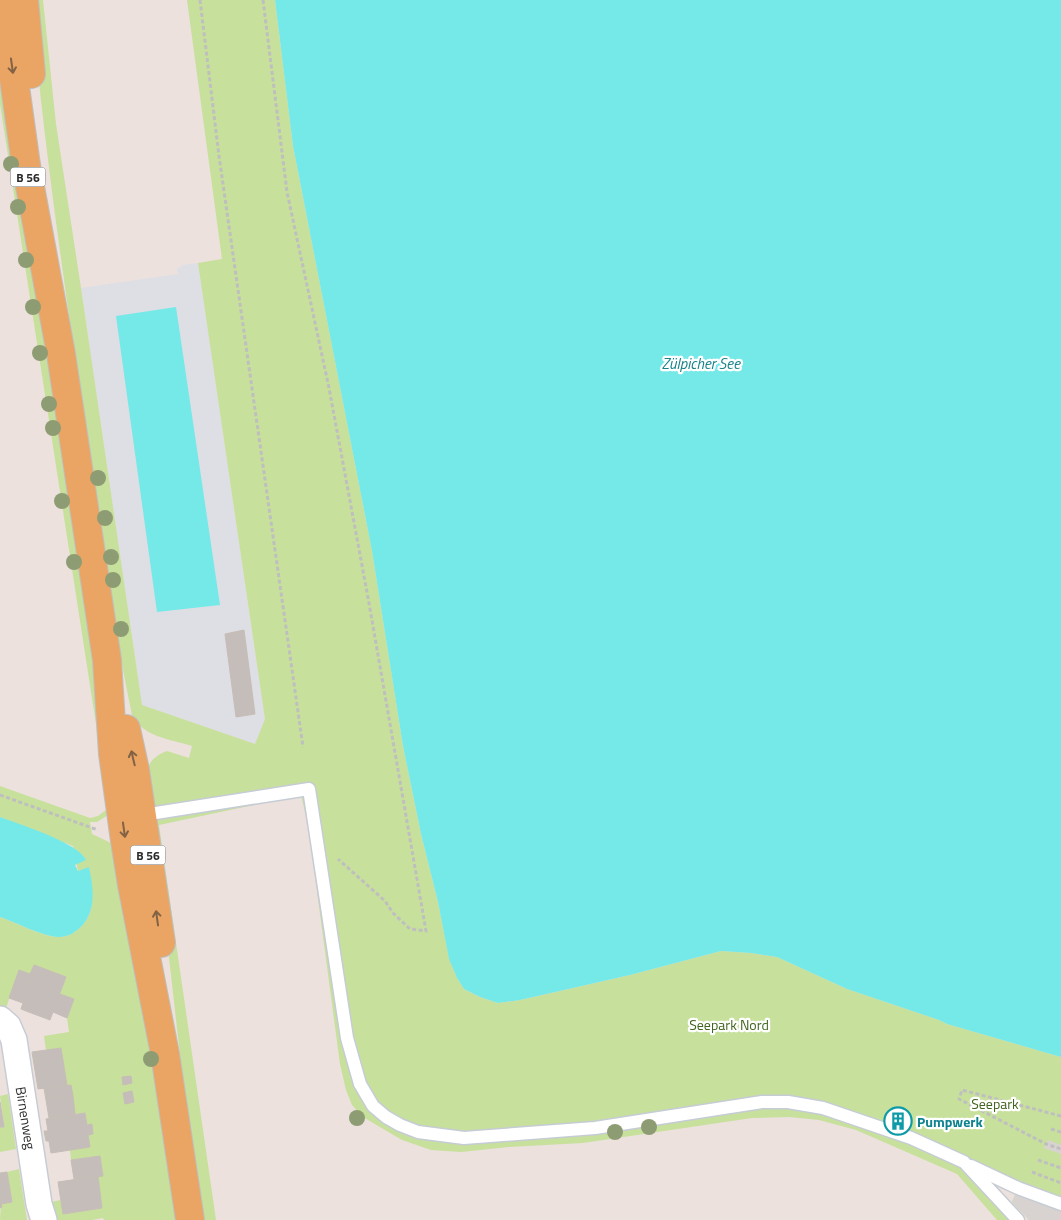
<svg xmlns="http://www.w3.org/2000/svg" width="1061" height="1220" font-family="'Titillium Web',sans-serif">
  <style>
    .industrial { fill: #dedee5 }
    .green { fill: #c7e09c }
    .plaza { fill: #d8d3d0 }
    .water { fill: #75e9e7 }
    .building { fill: #c4bdb9; stroke: #c7bdb7 }
    .lines { fill: none; stroke-linecap: round; stroke-linejoin: round }
    .service-casing { stroke: #c6ccd4; stroke-width: 15 }
    .minor-casing { stroke: #c6ccd4; stroke-width: 28 }
    .primary-casing { stroke: #bfbfbf; stroke-width: 30 }
    .path { stroke: #bfbfbf; stroke-width: 3; stroke-dasharray: 4 2.5; stroke-linecap: butt }
    .service { stroke: #fff; stroke-width: 12 }
    .minor { stroke: #fff; stroke-width: 25 }
    .primary { stroke: #eaa564; stroke-width: 28 }
    .tree { fill: #8e9c74 }
    .oneway { stroke: #816245 }
    .labels { text-anchor: middle; dominant-baseline: central; stroke-width: 4.5; stroke-linejoin: round; paint-order: stroke }
    .shield { fill: #fff; stroke: #6b6b6b; stroke-width: 1 }
    .shield-label { font-size: 12px; font-weight: bold; fill: #2b2b2b }
    .park-label { font-size: 14px; fill: #41641e; stroke: #fff }
    .street-label { font-size: 14px; fill: #2b2b2b; stroke: #fff }
    .culture-label { font-size: 14px; font-weight: bold; fill: #0d838f; stroke: #fff; text-anchor: start }
    .water-label { font-size: 15px; font-style: italic; fill: #148288; stroke: #fff }
  </style>
  <rect width="100%" height="100%" fill="#ece1dd"/>
  <!-- industrial -->
  <path class="industrial" d="M198,263l67,456 -10,25 -113,-39 -61,-417 97,-14 -1,-5 6,-4z"/>
  <!-- green -->
  <path class="green" d="M31,0h12l13,124 25,164 61,417 113,39 10,-25 -67,-456 24,-4 -35,-259h88l18,146 79,405 31,195 18,88 17,68 11,56 8,20 7,11 16,8 18,6 22,-3 110,-25 91,-24 30,2 26,4 70,32 92,31 8,4 114,33v163h-32l-17,-18 6,-14 -56,-32 48,64h-13l-40,-46 -101,-44 -37,-10 -30,-3 -37,1 -169,25 -74,4 -48,5 -30,-2 -29,-10 -39,-23 -11,-12 -6,-15 -6,-26 -32,-240 -7,-29 -142,30 57,395h-13l-18,-121 -19,-168 -14,-108 6,-2 -2,-15h-5c-3,-24 -13,-44 16,-55l22,7 3,-12c-22,-7 -49,-9 -60,-31 -23,-111 -38,-224 -54,-336 -18,-126 -36,-252 -47,-379z
    M0,30l97,645 17,136 -17,11h-7l2,12 17,8 8,7 62,371h-75l-1,-2 -11,2h-38l-3,-18 10,-2 3,14 38,-6 -4,-32 5,-1 -3,-19 -29,4 -1,-10 20,-3 -2,-12 5,-1 -1,-10 -5,1 -2,-12 -10,1 -4,-29h-4l-6,-37 -15,2 -2,-14 25,-4 -2,-14 7,-19 -14,-5 6,-17 -32,-12 -4,9 -11,-4 -15,44 -4,-2v-95c15,5 43,20 58,20 7,0 12,-2 18,-6 22,-16 16,-40 13,-63l-11,3 -5,-25 -73,-29v-31l90,32 8,-2 8,-6v-5l-10,-81 -96,-620z
    M8,1094l8,55 -16,3v-25l4,-1 -4,-30z
    M19,1169l8,51h-27l1,-16 11,-2 -5,-30z"/>
  <!-- plaza -->
  <path class="plaza" d="M1048,1140l13,5v9l-17,-6z
    M1018,1188l43,11v21h-32l-17,-18z"/>
  <!-- water -->
  <path class="water" d="M275,0h786v1057l-114,-33 -8,-4 -92,-31 -70,-32 -26,-4 -30,-2 -91,24 -110,25 -22,3 -18,-6 -16,-8 -7,-11 -8,-19 -11,-57 -17,-68 -18,-88 -31,-195 -79,-405z
    M176,307l44,298 -63,7 -41,-296z
    M0,817c19,7 79,26 86,43l-11,5 3,6 11,-4c5,23 8,49 -13,64 -5,4 -11,6 -18,6 -14,0 -43,-15 -58,-20z"/>
  <!-- building -->
  <path class="building" d="M244,630l11,84 -19,3 -11,-83z
    M34,965l3,1 -4,9 -3,-1z
    M37,966l29,11 -16,43 -24,-9 2,-5 -5,-3z
    M19,970l14,5 -10,28 -14,-5z
    M60,994l14,5 -7,19 -14,-6z
    M23,1003l5,3 -2,5 -5,-2z
    M61,1048l6,37 -29,4 -6,-37z
    M131,1076l1,7 -9,2 -1,-8z
    M71,1085l2,11 -27,4 -2,-12z
    M132,1091l2,11 -9,2 -2,-11z
    M73,1096l2,18 -26,4 -3,-18z
    M0,1102l4,25h-4z
    M85,1113l2,12 5,-1 1,10 -5,1 2,12 -39,6 -2,-12h-3l-2,-10h4l-2,-12z
    M899,1117l3,4 -5,4 -3,-4z
    M100,1156l3,20 -29,3 -3,-19z
    M7,1172l5,30 -11,2 1,3 -2,1v-35z
    M98,1176l4,32 -39,6 -5,-32z"/>
  <g class="lines">
    <!-- service casing -->
    <g class="service-casing">
      <path id="service" d="M143,815l166,-26 38,249 13,46 13,22 13,11 14,8 18,7 46,6 131,-10 167,-26h26l35,6 88,30 53,24 54,58
        M971,1166l47,22 43,16"/>
    </g>
    <!-- minor casing -->
    <g class="minor-casing">
      <path id="minor" d="M0,1019l8,7 6,14 25,164 5,16"/>
    </g>
    <!-- primary casing -->
    <g class="primary-casing">
      <path id="primary" d="M3,0l23,165 35,189 46,306 6,94 12,87 7,44 33,169 25,166
        M24,0l7,74
        M126,729l9,41 26,173"/>
    </g>
    <!-- path -->
    <path class="path" d="M200,0l19,156 84,591
      M263,0l24,192 42,196 40,215 57,328 -16,-2 -17,-16 -8,-12 -47,-42
      M0,795l98,35
      M1061,1116l-99,-26 -3,9 87,45 15,5
      M1051,1129l10,3
      M1038,1160l23,8
      M1032,1172l29,11"/>
    <!-- service -->
    <use href="#service" class="service"/>
    <!-- minor -->
    <use href="#minor" class="minor"/>
    <!-- primary -->
    <use href="#primary" class="primary"/>
  </g>
  <!-- trees -->
  <g class="tree">
    <circle cx="11" cy="164" r="8"/>
    <circle cx="18" cy="207" r="8"/>
    <circle cx="26" cy="260" r="8"/>
    <circle cx="33" cy="307" r="8"/>
    <circle cx="40" cy="353" r="8"/>
    <circle cx="49" cy="404" r="8"/>
    <circle cx="53" cy="428" r="8"/>
    <circle cx="98" cy="478" r="8"/>
    <circle cx="62" cy="501" r="8"/>
    <circle cx="105" cy="518" r="8"/>
    <circle cx="111" cy="557" r="8"/>
    <circle cx="74" cy="562" r="8"/>
    <circle cx="113" cy="580" r="8"/>
    <circle cx="121" cy="629" r="8"/>
    <circle cx="151" cy="1059" r="8"/>
    <circle cx="357" cy="1118" r="8"/>
    <circle cx="649" cy="1127" r="8"/>
    <circle cx="615" cy="1132" r="8"/>
  </g>
  <!-- one-way arrows -->
  <defs><path id="oneway-shaft" d="M-6 0H5M1.5-3L5.5 0L1.5 3" fill="none" stroke-width="1.6" stroke-linecap="round" stroke-linejoin="round" transform="scale(1.25)"/></defs>
  <g class="oneway">
    <use href="#oneway-shaft" transform="translate(12 66) rotate(82)"/>
    <use href="#oneway-shaft" transform="translate(133 758) rotate(-103)"/>
    <use href="#oneway-shaft" transform="translate(124 830) rotate(82)"/>
    <use href="#oneway-shaft" transform="translate(157 918) rotate(-98)"/>
  </g>
  <!-- icons -->
  <defs>
    <g id="building-ring" transform="scale(1.4375)"><circle r="9.5" fill="#fff" stroke="#0f9aa8" stroke-width="1.5"/><path d="M-4-6H4V6H1V3H-1V6H-4ZM-2.5-4.3h1.7v1.8h-1.7ZM.8-4.3h1.7v1.8H.8ZM-2.5-1h1.7V.8h-1.7ZM.8-1h1.7V.8H.8Z" fill="#0f9aa8"/></g>
  </defs>
  <g fill-rule="evenodd">
    <use href="#building-ring" x="898" y="1121"/>
  </g>
  <g class="labels">
    <!-- shield labels -->
    <g class="shield">
      <rect x="10.5" y="167.5" width="35" height="19" rx="4"/>
      <rect x="130.5" y="845.5" width="35" height="19" rx="4"/>
    </g>
    <g class="shield-label">
      <text x="28" y="177">B 56</text>
      <text x="148" y="855">B 56</text>
    </g>
    <!-- park labels -->
    <g class="park-label">
      <text x="729" y="1024">Seepark Nord</text>
      <text x="995" y="1103">Seepark</text>
    </g>
    <!-- street labels -->
    <g class="street-label">
      <text transform="translate(26 1118) rotate(81)">Birnenweg</text>
    </g>
    <!-- culture labels -->
    <g class="culture-label">
      <text x="917" y="1121">Pumpwerk</text>
    </g>
    <!-- water labels -->
    <g class="water-label">
      <text x="701" y="363">Zülpicher See</text>
    </g>
  </g>
</svg>
